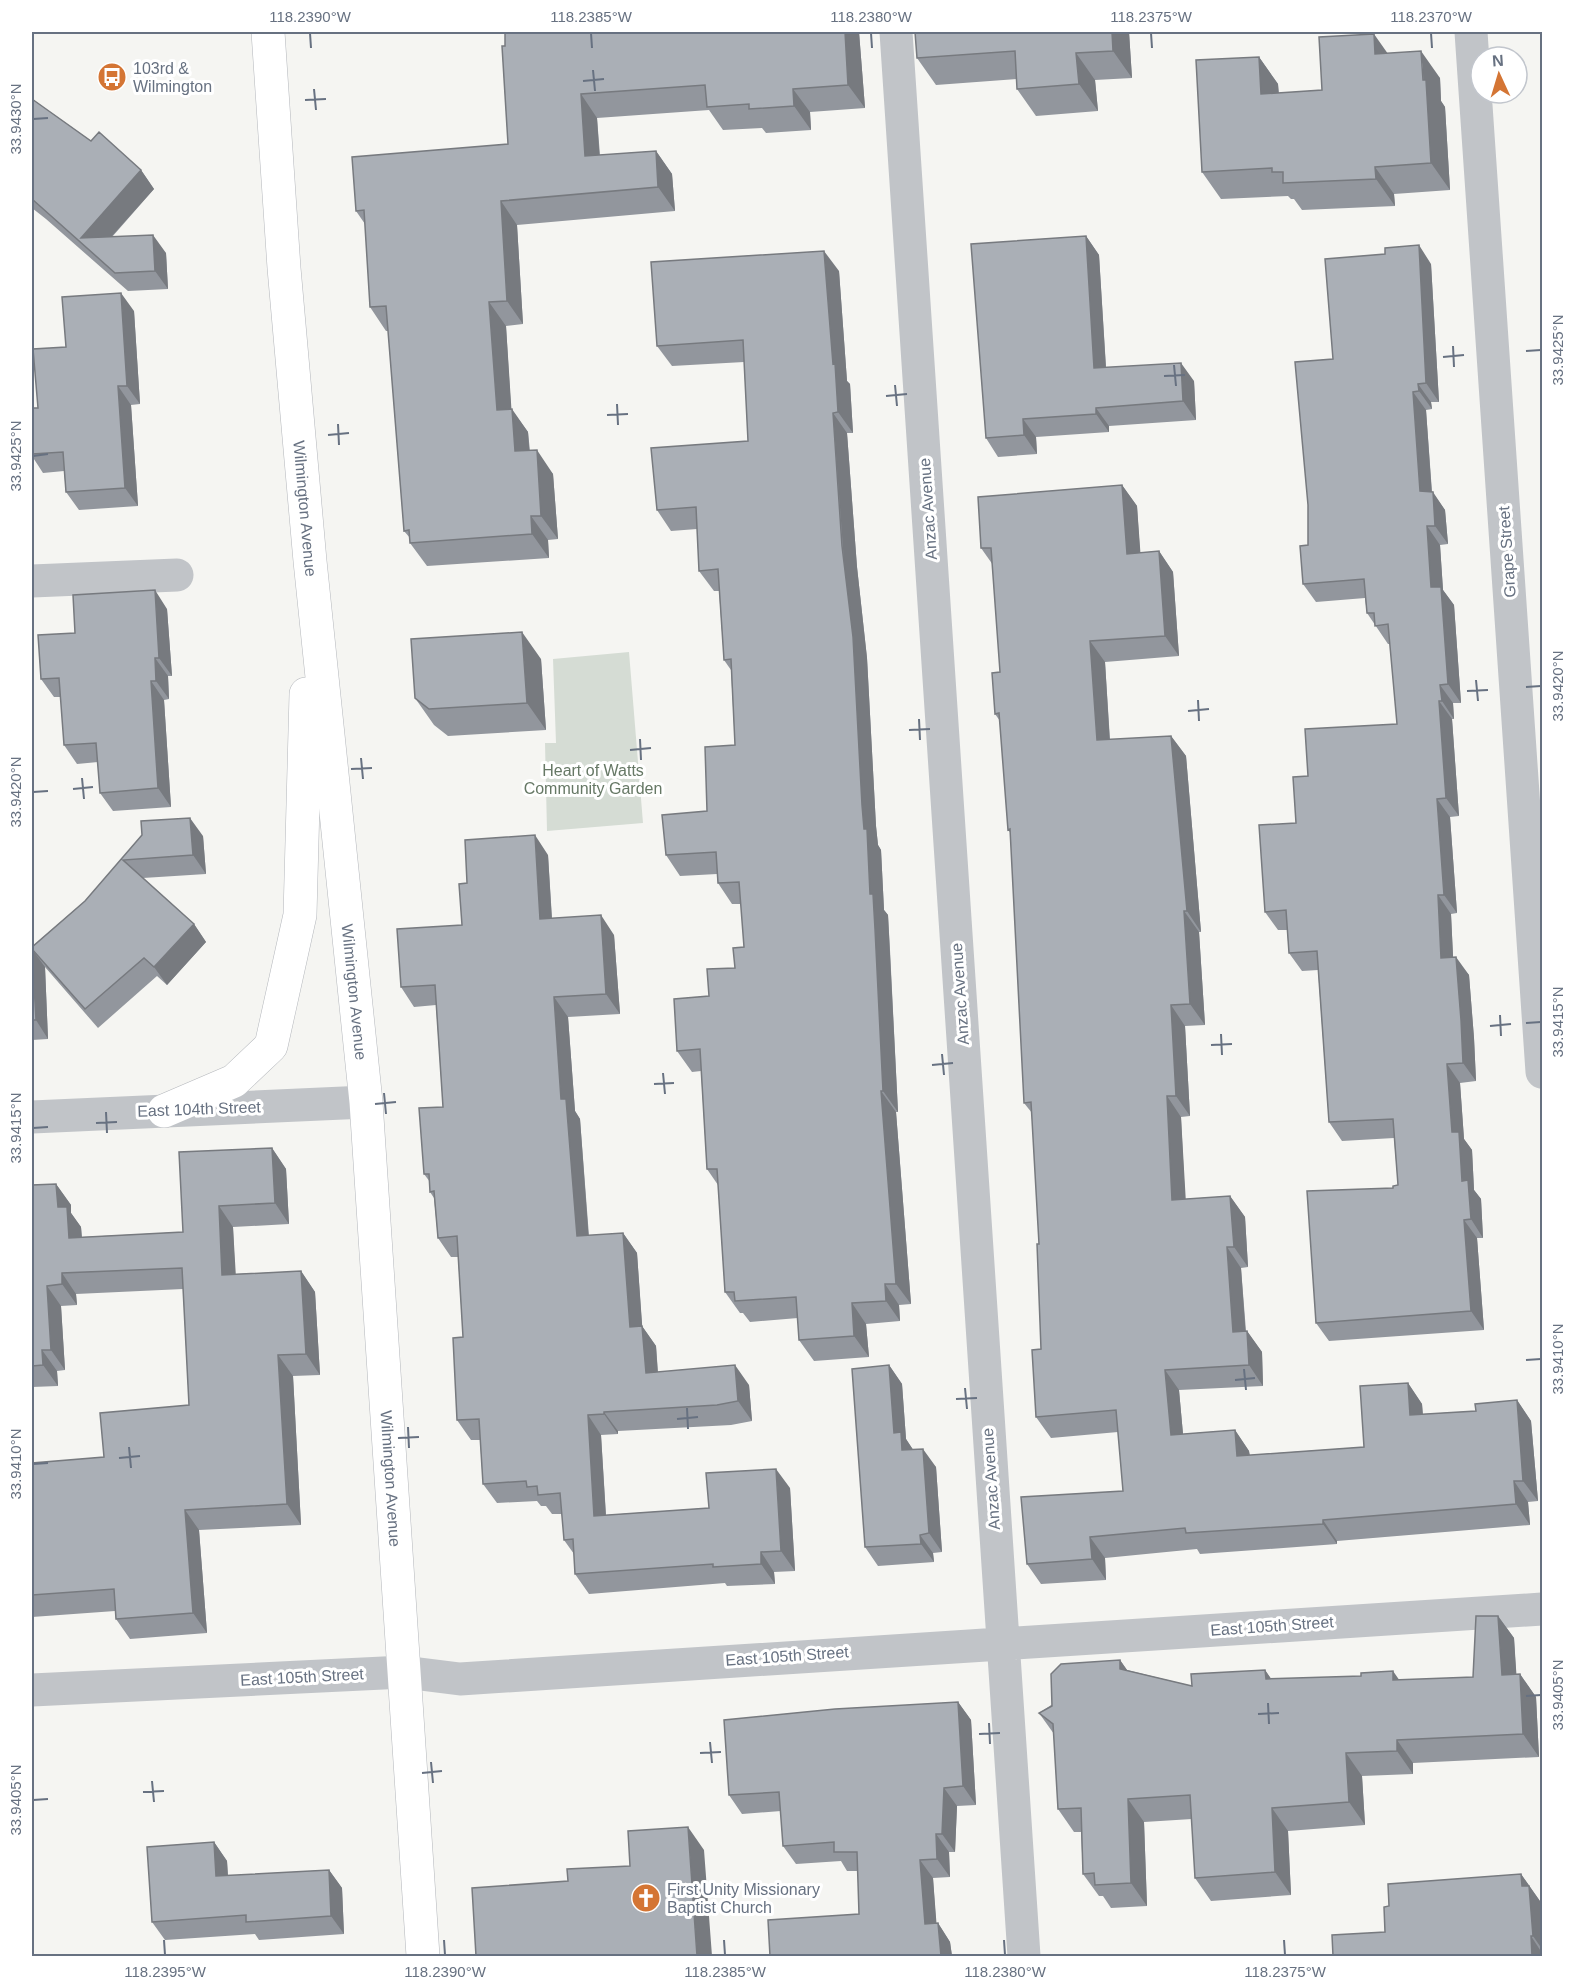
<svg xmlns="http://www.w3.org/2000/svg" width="1574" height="1988" font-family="Helvetica,sans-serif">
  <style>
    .green { fill: #d5dcd4 }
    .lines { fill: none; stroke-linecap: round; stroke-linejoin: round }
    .secondary-casing { stroke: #b4b7bc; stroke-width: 34 }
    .street { stroke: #c1c4c8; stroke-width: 33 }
    .secondary { stroke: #fff; stroke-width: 33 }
    .wall { fill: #92969d }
    .shaded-wall { fill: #777a7f }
    .building { fill: #aaafb6; stroke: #777a7f; stroke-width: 1.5 }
    .ticks { fill: none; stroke: #677181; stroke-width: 2 }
    .labels { text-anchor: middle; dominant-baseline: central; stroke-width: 6; stroke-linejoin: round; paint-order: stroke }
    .poi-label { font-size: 16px; fill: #677181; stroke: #fff; text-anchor: start }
    .street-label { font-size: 16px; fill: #677181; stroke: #fff }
    .park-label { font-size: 16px; fill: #667865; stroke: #fff }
    .neatline { fill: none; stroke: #677181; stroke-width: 2 }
    .ticks-label { font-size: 15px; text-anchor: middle; fill: #677181 }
  </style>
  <rect width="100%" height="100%" fill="#f5f5f2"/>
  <!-- green -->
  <path class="green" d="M629,652l14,171 -96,8 -2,-88h11l-3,-84z"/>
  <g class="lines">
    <!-- secondary casing -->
    <g class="secondary-casing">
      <g id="secondary">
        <path id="s1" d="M268,32l16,236 26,293 56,541 57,854"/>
        <path d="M164,1111l70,-30 37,-35 29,-131 6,-221"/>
      </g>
    </g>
    <!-- street -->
    <path class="street" d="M896,32l128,1924
      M1471,32l71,1040
      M32,581l145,-6
      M32,1117l334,-15
      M32,1690l372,-18 56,7 1082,-70"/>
    <!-- secondary -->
    <use href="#secondary" class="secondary"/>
  </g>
  <!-- wall -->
  <path class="wall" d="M859,32l6,76 -55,4 1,18 -45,3 -4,-5 -39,2 -14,-20 -112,8 3,37 56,-4 16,23 3,37 -158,14 6,99 -17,2 5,83 17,23 2,19 23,23 5,65 -10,1 1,18 -122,8 -17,-23v-5l-6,-7 -16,-200h-2l-16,-24 -5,-83 -9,-13 152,-67 -6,-98z
    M915,32h214l3,46 -37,2 3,31 -62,5 -19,-27v-10l-81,6 -19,-27z
    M1387,53l53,25 1,23 4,6 5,83 -56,4 1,12 -93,4 -8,-11h-3l-3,-3 -67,3 -19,-27 57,-115 19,27 1,9 43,-3z
    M32,99l59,42 50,29 13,19 -42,48 54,16 2,36 -40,2 -82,-72 -14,-11z
    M1086,236l13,19 7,112 88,14 2,39 -87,6v6l-73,5 1,17 -39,3 -12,-19z
    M1431,264l8,138h-8l1,7 -6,1 6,82 13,18 3,34 -8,1 3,45 11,15 7,98h-8l1,16h-2l7,97 -9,1 7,96 -6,1 2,43 16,18 5,63 2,43 -16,2 4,56 8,11 2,40 7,9 2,39h-6l7,92 -155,11 -13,-18 77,-135 5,-3 -4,-47 -52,3 -13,-19 -11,-152 -16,1 -13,-18 -2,-23h-9l-13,-18 31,-89 12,-47 89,-52 -7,-80h-2l-21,-31 -2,-15 -49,4 -13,-18 30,-225z
    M839,271l8,110 3,3 3,49h-6l10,134 10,91 9,168 2,19 3,5 3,60 4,5 2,35 8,162h-2l15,192 -12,1 1,16 -34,3 3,33 -55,4 -15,-21 -1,-22 -48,4 -7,-9h-3l-15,-21 -7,-107 -11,-16 -6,-98 -9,1 -15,-21 32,-55 26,-28 9,-21 -3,-43h-9l-14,-21 -1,-9 -37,2 -14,-21 41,-44 28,-66 -4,-75 -7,-10 -5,-69h-5l-15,-20 -2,-42 -26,2 -14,-21 91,-69 -4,-79 -72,4 -15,-20z
    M134,311l6,93 -9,1 7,101 -59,4 -13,-18 -2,-21 -21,2 -11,-17v-48h6l28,-61z
    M1122,485l15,21 3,47 19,-2 14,21 6,84 -74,6 5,78 61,-4 15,20 15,176h-2l6,93 -20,1 5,90 -9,1 4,82 45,-3 15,21 3,50 -7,1 5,63h1l15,21 1,34 -84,4 4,44 52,-4 14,21 1,4 114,-8 44,-64 14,21 1,10 53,-3 41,-11 14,21 7,80 -10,1 2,23 -193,16v3l-137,10 -3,-5 -92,9 1,22 -65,4 -14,-20 96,-73 -5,-59 -67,6 -15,-21 5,-68 -2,-105 -7,-131 -8,-10 -13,-270 -3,-3 -8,-109 -5,-7 5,-42 -7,-107 -12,-17z
    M167,609l5,67h-4l1,23 -5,1 7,107 -58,4 -13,-18 -2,-31 -21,2 -13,-19 -3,-48h-7l-13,-18 34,-46z
    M541,659l5,71 -98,6 -14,-11 -19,-27z
    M142,835l61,1 3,38 -63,4 51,46 12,18 -39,43 -10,-9 -59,52 -53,-61 3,72 -16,1v-98l2,3 51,-44z
    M548,855l4,63 62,17 6,79 -52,3 7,94 5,8 9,117 34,-3 14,20 5,73 14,20 2,26 91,13 3,36 -21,4 -113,6v3l-17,1 5,80 103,-7 81,-20 5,83 -21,1 1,12 -48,2 -2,-3 -136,11 -14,-20 -1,-20 -10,-14 -2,-26h-10l-6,-8h-5l-4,-5 -40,2 -14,-19 -3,-44h-9l-14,-20 6,-83 -5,-80h-7l-13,-19 -4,-40 -4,-6v-10l-6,-8 19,-67 -7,-102 -22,2 -13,-20 61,-62 5,-42z
    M272,1148l14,21 3,55 -56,3 2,47 66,-3 14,21 5,83 -27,1 8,149 -102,5 8,103 -77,6 -14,-20 -1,-8 -83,6v-154l72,-6 85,-52 -6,-116 -107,5 1,11 -16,1 4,64 -8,1 1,15 -26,1v-202l24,-1 15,21v8l10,14 1,10 101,-5z
    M889,1365l13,19 4,55 7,11 23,17 6,85 -9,1 1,9 -56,4 -13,-19z
    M1498,1616l16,22 2,36h4l16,23 3,60 -126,6v11l-51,2 3,49 -77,6 3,64 -80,6 -16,-23 -3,-59 -48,3 3,84 -36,2 -8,-12h-4l-16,-22 -2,-42h-7l-16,-23 -4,-75 -15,-21 81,-53 7,10 65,16 73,-16 6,9 128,1 74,-3z
    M958,1702l13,18 5,85 -19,1 -2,46h-6l1,25 -17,1 3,45h2l12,19 2,14h-182l89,-42 -1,-43h-11l-6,-10 -45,3 -13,-18 -2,-35 -39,3 -13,-19z
    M214,1842l13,19 1,15 101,-6 13,18 2,46 -85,6 -4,-6 -90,6 -13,-18z
    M1521,1874l21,30v52l-157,-24z"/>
  <!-- shaded-wall -->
  <path class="shaded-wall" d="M845,32h14l6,76 -17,-23z
    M1112,32h17l3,46 -19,-27z
    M1374,34l19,27 -18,-7z
    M1421,51l19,27 1,23 4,6 5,83 -19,-27z
    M1076,53l19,27 3,31 -19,-27z
    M1259,57l19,27 2,37 -19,-27z
    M793,89l17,23 1,18 -17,-24z
    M581,94l16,24 4,61 -16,-23z
    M656,151l16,23 3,37 -17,-24z
    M1375,167l19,27 1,12 -19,-27z
    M141,170l13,19 -59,66 -14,-17z
    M501,201l16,24 6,99 -16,-23z
    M153,235l13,18 2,36 -13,-18z
    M1086,236l13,19 8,131 -13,-18z
    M1419,245l12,19 8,138 -13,-19z
    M824,251l15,20 8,110 3,3 3,49 -15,-21 -5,-48z
    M121,293l13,18 6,93 -13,-18z
    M489,302l17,24 7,107 -16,-23z
    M1181,363l13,18 2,39 -13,-19z
    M1418,384l13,18 1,7 -13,-18z
    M118,386l13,19 7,101 -13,-18z
    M1413,392l13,18 7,100 -13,-19z
    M1096,408l13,18v6l-13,-18z
    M512,409l16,23 3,43 -16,-24z
    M833,413l14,20 10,134 10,91 9,168 2,19 3,5 3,60 4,5 10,197 -15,-21 -13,-197 -8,-89z
    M1023,419l13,18 1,17 -13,-19z
    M537,450l16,24 5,65 -17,-23z
    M1122,485l15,21 5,68 -15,-20z
    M1433,492l12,18 3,34 -13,-18z
    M531,516l17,24 1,18 -17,-24z
    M1427,526l13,19 3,45 11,15 7,98 -13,-19 -17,-97z
    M1159,551l14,21 6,84 -14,-20z
    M155,590l12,19 5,67 -13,-18z
    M522,632l19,27 5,71 -19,-27z
    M1090,641l15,21 6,99 -14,-21z
    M155,658l13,18 1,23 -13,-18z
    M151,681l13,19 7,107 -13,-19z
    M1440,685l13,18 1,16 -12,-18z
    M1439,701l13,18 7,97 -13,-18z
    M1171,736l15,20 15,176 -14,-21z
    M1437,799l13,18 7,96 -13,-18z
    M190,818l13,18 3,38 -13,-19z
    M535,835l13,20 5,84 -13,-20z
    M1438,895l13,19 3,62 -13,-18z
    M1184,911l15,21 6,93 -15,-21z
    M601,915l13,20 6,79 -14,-20z
    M194,924l12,18 -39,43 -13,-18z
    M32,949l13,18 3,72 -12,-19z
    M1456,957l13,18 5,63 2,43 -13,-18z
    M554,997l14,20 7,94 5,8 10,137 -13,-20 -16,-137z
    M1171,1005l14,21 5,90 -14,-20z
    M1447,1064l13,19 4,56 8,11 2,40 7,9 2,39 -12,-19 -19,-87z
    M881,1091l15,21 15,192 -15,-20z
    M1167,1096l14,21 6,104 -15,-21z
    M272,1148l14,21 3,55 -14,-21z
    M56,1184l15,21v8l10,14 2,31 -14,-20 -11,-31z
    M1230,1196l15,21 3,50 -14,-20z
    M219,1206l14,21 4,68 -15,-20z
    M1464,1220l13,18 7,92 -13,-19z
    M623,1233l14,20 6,84 -1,-11 14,20 3,47 -13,-20 -16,-46z
    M1227,1247l14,21 6,85 -14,-21z
    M301,1271l14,21 5,83 -14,-21z
    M62,1273l14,21 1,11 -15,-21z
    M885,1284l14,21 1,16 -14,-20z
    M47,1286l14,20 4,64 -14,-20z
    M852,1303l14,21 3,33 -15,-21z
    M1247,1331l15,21 1,34 -14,-21z
    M42,1350l15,21 1,15 -15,-21z
    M278,1355l15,21 8,149 -14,-21z
    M735,1365l14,20 3,36 -14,-20z
    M889,1365l13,19 4,55 8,12 -12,-1 -8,-17z
    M1165,1370l14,20 6,66 -14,-21z
    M1408,1383l14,21 2,32 -14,-21z
    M1517,1400l14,21 7,80 -15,-20z
    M604,1412l14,19v3l-14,-20z
    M588,1415l13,20 6,100 -13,-19z
    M1235,1430l14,21 2,26 -14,-21z
    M923,1449l13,18 6,85 -13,-19z
    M776,1469l14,19 5,83 -14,-20z
    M1514,1481l14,21 2,23 -14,-21z
    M185,1510l14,20 8,103 -14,-20z
    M1323,1520l14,21v3l-14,-20z
    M920,1535l13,18 1,9 -13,-18z
    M1090,1537l15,21 1,22 -14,-21z
    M761,1552l13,20 1,12 -14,-20z
    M1498,1616l16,22 4,60 -16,-23z
    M1120,1660l16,23 -16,-14z
    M1265,1670l16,23 -15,-14z
    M1393,1671l16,23 -16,-14z
    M1520,1674l16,23 3,60 -16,-23z
    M958,1702l13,18 5,85 -13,-19z
    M1397,1740l16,23v11l-16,-23z
    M1346,1753l16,23 3,49 -16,-23z
    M944,1788l13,18 -2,46 -13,-18z
    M1128,1799l16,23 3,84 -16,-23z
    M1272,1808l16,23 3,64 -16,-23z
    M688,1827l16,23 8,106h-15z
    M936,1834l13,18 1,25 -13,-18z
    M214,1842l13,19 2,34 -13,-19z
    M920,1860l13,18 5,65 -13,-19z
    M329,1870l13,18 2,46 -13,-18z
    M1521,1874l21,30v45l-9,-13 -11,-50z
    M938,1923l12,19 2,14h-11z
    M1531,1936l11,17v3h-10z"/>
  <!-- building -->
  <path class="building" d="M505,32h340l3,53 -55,4 1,17 -45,3v-5l-42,3 -2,-22 -124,9 4,62 71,-5 2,36 -157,14 6,100 -18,1 8,108 15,-1 3,42 22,-1 4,66h-10l1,18 -122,9 -1,-13 -5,1 -18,-225 -16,1 -6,-97 -8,1 -4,-54 156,-13 -6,-98h3z
    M915,32h197l1,19 -37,2 3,31 -62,5 -2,-38 -98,7z
    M1374,34l1,20 46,-3 2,29h3l5,83 -56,4 1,12 -93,4v-11h-11v-4l-70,4 -6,-112 63,-3 2,37 61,-4 -3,-53z
    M32,99l59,42 8,-9 42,38 -60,68 72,-3 2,36 -40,2 -83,-74z
    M1086,236l8,132 87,-5 2,38 -87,7v6l-73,5 1,16 -38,3 -15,-194z
    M1419,245l7,138 -8,1 1,7 -6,1 7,99 13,1 2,34h-8l4,61h10l7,97 -8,1 2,16h-3l7,97 -9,1 7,96h-6l3,63 15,-1 5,63 2,43 -16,1 5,68h7l3,49 6,-1 3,39 -7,1 7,91 -155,12 -9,-132 86,-3v-2l5,-1 -5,-66 -64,3 -12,-171 -28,2 -3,-43 -21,2 -6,-87 37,-2 -3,-46 15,-1 -3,-47 92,-5 -9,-100 -13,2 -1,-13h-7l-3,-34 -61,5 -3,-38 8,-1v-40l-13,-143 38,-3 -8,-100 60,-5v-6z
    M824,251l9,113 2,-1 3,49 -5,1 9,133 11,91 9,168 2,24h3l3,65h3l2,35 8,162h-2l15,193h-11l1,17 -34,2 2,33 -55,4 -3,-43 -61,4 -1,-9h-9l-8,-123h-10l-7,-120 -23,2 -3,-52 35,-3 -2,-27 28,-1 -2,-20 11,-1 -5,-65 -21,1 -2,-31 -50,3 -4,-40 45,-4 -2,-64 30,-2 -4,-86 -7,1 -6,-91 -19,2 -3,-64 -39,3 -6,-62 97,-7 -5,-101 -86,6 -6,-84z
    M121,293l6,93h-9l7,102 -59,4 -3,-40 -31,2v-46h6l-5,-59 33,-2 -4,-50z
    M1122,485l5,69 32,-3 6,85 -75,5 7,99 74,-4 16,175h-3l6,93 -19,1 5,91h-9l5,104 58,-4 4,51h-7l6,85 14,-1 2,34 -84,5 6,65 64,-5 2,26 127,-9 -4,-61 48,-3 2,32 66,-4 -1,-7 42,-4 6,81h-9l2,23 -193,16v4l-137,9 -1,-5 -95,9 2,22 -65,5 -6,-67 102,-6 -7,-81 -80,7 -4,-67 9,-1 -4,-105h2l-8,-142 -7,1 -14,-274 -2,1 -9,-117 -4,1 -3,-41 8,-1 -9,-124h-10l-3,-51z
    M155,590l4,68h-4l1,23h-5l7,107 -58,5 -4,-50 -32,2 -5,-67 -18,1 -3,-44 37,-2 -2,-38z
    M522,632l5,71 -98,6 -14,-11 -4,-59z
    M190,818l3,37 -70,5 71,64 -40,43 -10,-9 -59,51 -53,-60 4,71h-4v-78v5l53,-46 57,-66 -1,-14z
    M535,835l5,84 61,-4 5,79 -52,3 7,102h5l11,137 46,-3 7,94 12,-1 4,47 89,-8 3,36 -21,4 -113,7v2l-16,1 6,101 115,-8 -3,-35 70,-4 5,82 -20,1v12l-48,3v-3l-138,10 -2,-35 -9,1 -4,-47 -22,2 -1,-9 -10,1 -1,-6 -43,3 -4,-65 -22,1 -4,-82 10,-1 -6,-101 -19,2 -4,-47 -4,1 -1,-18h-5l-5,-66 24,-1 -8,-122 -34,2 -4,-58 65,-4 -3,-41 8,-1 -2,-43z
    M272,1148l3,55 -56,3 3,69 79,-4 5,83 -28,1 9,149 -102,6 8,103 -77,6 -2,-30 -82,6v-132l72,-6 -4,-44 89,-8 -7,-137 -120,5v11l-15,2 4,64h-9l1,15 -11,1v-181l24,-1 2,23h9l2,31 114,-6 -4,-80z
    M889,1365l5,68 7,-1 1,18 21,-1 6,84 -9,2 1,9 -56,3 -13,-178z
    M1476,1616h22l4,59 18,-1 3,60 -126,6v11l-51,2 3,49 -77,6 3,64 -80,6 -5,-83 -62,4 3,84 -36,2 -1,-12 -11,1 -2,-66 -23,1 -5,-85 -14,-11 13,-7 -1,-32 10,-10 59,-4v9l72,17 -1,-12 74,-4 1,9 95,-3v-3l32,-2v9l80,-3z
    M958,1702l5,84 -19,2 -2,46h-6l1,25 -17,1 5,64 13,-1 3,33h-171l-2,-36 91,-6 -2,-62h-23v-10l-51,4 -4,-54 -50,3 -5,-75 111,-11z
    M688,1827l9,129h-221l-4,-68 96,-7 -1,-12 63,-3 -2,-35z
    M214,1842l2,34 113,-6 2,46 -85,6v-7l-94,7 -5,-75z
    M1521,1874l1,12h7l4,50h-2l1,20h-199l-1,-21 53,-3 -1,-25 5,-1 -1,-22z"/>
  <!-- ticks -->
  <path class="ticks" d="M310,33l1,15M591,33l1,15M871,33l1,15M1151,33l1,15M1431,33l1,15M593,70l2,21M583,81l21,-2M314,89l2,21M305,100l21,-1M33,119l15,-1M1453,346l1,21M1526,351l15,-1M1443,357l21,-2M1174,365l2,21M1164,376l21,-1M895,385l2,21M886,396l21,-2M617,404l1,21M607,415l21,-1M338,424l1,21M328,435l21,-2M33,456l15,-2M1476,680l2,21M1526,687l15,-1M1467,691l21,-1M1198,700l1,21M1188,711l21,-2M919,719l1,21M909,730l21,-1M640,739l1,21M630,750l21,-2M361,758l2,21M351,769l21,-1M82,778l2,21M73,789l20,-2M33,792l15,-1M1500,1015l1,21M1526,1023l15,-1M1490,1026l21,-2M1221,1034l1,21M1211,1045l21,-1M942,1054l2,21M932,1065l21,-2M663,1073l2,21M654,1084l20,-1M384,1093l2,21M375,1104l21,-2M106,1112l1,21M96,1123l21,-1M33,1128l15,-1M1526,1360l15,-1M1244,1369l2,21M1235,1380l20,-2M965,1388l2,21M956,1399l21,-1M687,1408l1,21M677,1419l21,-2M408,1427l1,21M398,1438l21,-1M129,1447l2,21M119,1458l21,-2M33,1464l15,-1M1526,1696l15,-1M1268,1703l1,21M1258,1714l21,-1M989,1723l1,21M979,1734l21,-1M710,1742l2,21M700,1753l21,-1M431,1762l2,21M422,1773l20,-2M152,1781l2,21M143,1792l21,-1M33,1800l15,-1M164,1940l1,15M444,1940l1,15M724,1940l1,15M1004,1940l1,15M1284,1940l1,15"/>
  <!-- icons -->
  <defs>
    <g id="bus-disc" transform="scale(1.5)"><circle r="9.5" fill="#d47534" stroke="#fff"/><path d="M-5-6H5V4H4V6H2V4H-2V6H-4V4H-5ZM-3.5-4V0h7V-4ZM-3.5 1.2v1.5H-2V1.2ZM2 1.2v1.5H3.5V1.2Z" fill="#fff"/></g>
    <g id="church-disc" transform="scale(1.5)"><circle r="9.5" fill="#d47534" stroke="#fff"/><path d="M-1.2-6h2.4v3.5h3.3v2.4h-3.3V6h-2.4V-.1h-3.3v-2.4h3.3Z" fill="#fff"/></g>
  </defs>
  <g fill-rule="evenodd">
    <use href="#bus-disc" x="112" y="77"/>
    <use href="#church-disc" x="646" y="1898"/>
  </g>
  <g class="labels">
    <!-- poi labels -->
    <g class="poi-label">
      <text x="133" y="68">103rd &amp;<tspan x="133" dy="18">Wilmington</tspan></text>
      <text x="667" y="1889">First Unity Missionary<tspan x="667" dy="18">Baptist Church</tspan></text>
    </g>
    <!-- street labels -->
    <g class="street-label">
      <text transform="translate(928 509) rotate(-94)">Anzac Avenue</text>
      <text stroke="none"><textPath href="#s1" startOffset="478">Wilmington Avenue</textPath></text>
      <text transform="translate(1507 552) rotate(-94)">Grape Street</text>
      <text stroke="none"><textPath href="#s1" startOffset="964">Wilmington Avenue</textPath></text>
      <text transform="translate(960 994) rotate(-94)">Anzac Avenue</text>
      <text transform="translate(199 1109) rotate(-2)">East 104th Street</text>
      <text stroke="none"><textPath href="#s1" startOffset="1452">Wilmington Avenue</textPath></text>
      <text transform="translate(991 1479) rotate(-94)">Anzac Avenue</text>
      <text transform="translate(1272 1626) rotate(-4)">East 105th Street</text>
      <text transform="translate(787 1656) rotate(-4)">East 105th Street</text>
      <text transform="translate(302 1677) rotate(-3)">East 105th Street</text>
    </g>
    <!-- park labels -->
    <g class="park-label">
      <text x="593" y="770">Heart of Watts<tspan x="593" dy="18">Community Garden</tspan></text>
    </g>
  </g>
  <!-- border -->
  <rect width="1574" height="1988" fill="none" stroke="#ffffff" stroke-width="66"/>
  <!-- north arrow -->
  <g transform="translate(1499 75) rotate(356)"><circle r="28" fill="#ffffff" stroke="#c2c6cd" stroke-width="1.5"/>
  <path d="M0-4.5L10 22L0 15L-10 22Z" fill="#d47534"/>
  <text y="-9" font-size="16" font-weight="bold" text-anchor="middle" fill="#677181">N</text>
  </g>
  <rect x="33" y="33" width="1508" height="1922" class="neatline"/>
  <g class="ticks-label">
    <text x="310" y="22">118.2390°W</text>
    <text x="591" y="22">118.2385°W</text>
    <text x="871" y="22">118.2380°W</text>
    <text x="1151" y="22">118.2375°W</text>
    <text x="1431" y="22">118.2370°W</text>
    <text transform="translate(16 119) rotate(-90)" y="5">33.9430°N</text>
    <text transform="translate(1558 350) rotate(-90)" y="5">33.9425°N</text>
    <text transform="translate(16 456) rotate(-90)" y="5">33.9425°N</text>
    <text transform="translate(1558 686) rotate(-90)" y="5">33.9420°N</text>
    <text transform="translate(16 792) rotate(-90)" y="5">33.9420°N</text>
    <text transform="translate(1558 1022) rotate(-90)" y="5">33.9415°N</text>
    <text transform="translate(16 1128) rotate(-90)" y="5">33.9415°N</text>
    <text transform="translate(1558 1359) rotate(-90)" y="5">33.9410°N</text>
    <text transform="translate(16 1464) rotate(-90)" y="5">33.9410°N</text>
    <text transform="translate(1558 1695) rotate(-90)" y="5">33.9405°N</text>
    <text transform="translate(16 1800) rotate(-90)" y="5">33.9405°N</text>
    <text x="165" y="1977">118.2395°W</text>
    <text x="445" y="1977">118.2390°W</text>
    <text x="725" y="1977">118.2385°W</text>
    <text x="1005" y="1977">118.2380°W</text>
    <text x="1285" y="1977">118.2375°W</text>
  </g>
</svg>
